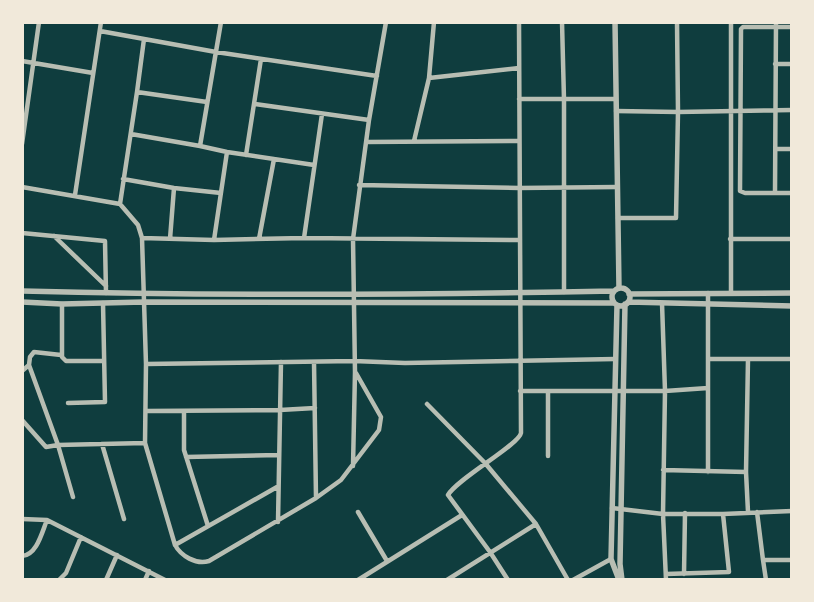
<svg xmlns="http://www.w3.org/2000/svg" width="814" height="602" font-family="'IBM Plex Sans',sans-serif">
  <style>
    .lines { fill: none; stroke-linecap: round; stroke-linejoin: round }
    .minor { stroke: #b8beb3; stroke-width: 4.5 }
    .tertiary { stroke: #b8beb3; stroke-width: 5.5 }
  </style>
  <rect width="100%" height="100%" fill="#0f3d3e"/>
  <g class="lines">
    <!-- minor -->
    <path class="minor" d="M562,22l2,78v192
      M792,27h-49l-2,2 -1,162 5,2h47
      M100,31l116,21 161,24
      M144,39l-7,53 -17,112 18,21 4,13 4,126 -1,79 30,102
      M22,61l71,12
      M775,64h17
      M429,78l90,-10
      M137,92l70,10
      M519,99h96
      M255,104l114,16
      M616,111l62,1 114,-2
      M131,134l69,12 27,6 87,13
      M414,141l15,-63 5,-56
      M366,142l153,-1
      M22,144l17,-122
      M200,146l21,-124
      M776,149h16
      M246,155l15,-96
      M123,179l51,9 47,5
      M359,185l160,3 98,-1
      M22,187l98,17
      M775,192l1,-170
      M75,195l26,-173
      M618,218h58l2,-106 -1,-90
      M22,233l83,8 1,52
      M54,236l52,50
      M142,238l72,2 90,-2 215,2
      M304,238l18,-124
      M170,239l4,-51
      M259,239l15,-80
      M730,239h62
      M214,240l13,-88
      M731,292v-270
      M708,293v179
      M662,303l3,88 -2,123 3,66
      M62,304v53l4,4h38
      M61,355l-27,-3 -4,5 -1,8 29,80 15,52
      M708,359h84
      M748,359l-2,113 2,40
      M314,362l2,136
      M146,364l208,-3 51,2 210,-4
      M22,371l7,-6
      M520,391h145l43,-3
      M548,391v65
      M68,403l37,-1 -2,-99
      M427,404l58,59 51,61 32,56
      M146,411l134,-1 35,-2
      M184,411v39l24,76
      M22,420l24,27 12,-2 87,-2
      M102,444l22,75
      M186,457l93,-2
      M353,466l2,-94 -2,-133 16,-119 17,-98
      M663,470l83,2
      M277,487l-102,58c6,11 21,20 34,16l107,-63 25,-18 38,-50 2,-13 -25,-44
      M612,508l51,6h60l69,-3
      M358,512l29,49
      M757,512l6,48h29
      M22,519l25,1 118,60
      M278,522l3,-160
      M22,556c15,-1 20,-24 25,-36
      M763,560l3,20
      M666,574l63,-2 -6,-58
      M684,574l1,-61
      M59,580l7,-7 15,-36
      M106,580l11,-25
      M145,580l4,-9
      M358,580l104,-65
      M447,580l89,-56
      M508,580l-18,-28 -42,-57c10,-17 71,-50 73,-62l-2,-411
      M573,580l38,-21"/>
    <!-- tertiary -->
    <path class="tertiary" d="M615,22l4,266
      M612 297a9 9 0 1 1 18 0a9 9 0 1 1-18 0Z
      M22,291c197,5 395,4 592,0
      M629,294l163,-1
      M22,302l40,2 82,-2 470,1
      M628,302l164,4
      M617,305l-6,254 8,21
      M622,580l-2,-16 5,-260"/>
  </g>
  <!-- border -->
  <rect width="814" height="602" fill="none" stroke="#f1e9da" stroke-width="48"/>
</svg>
